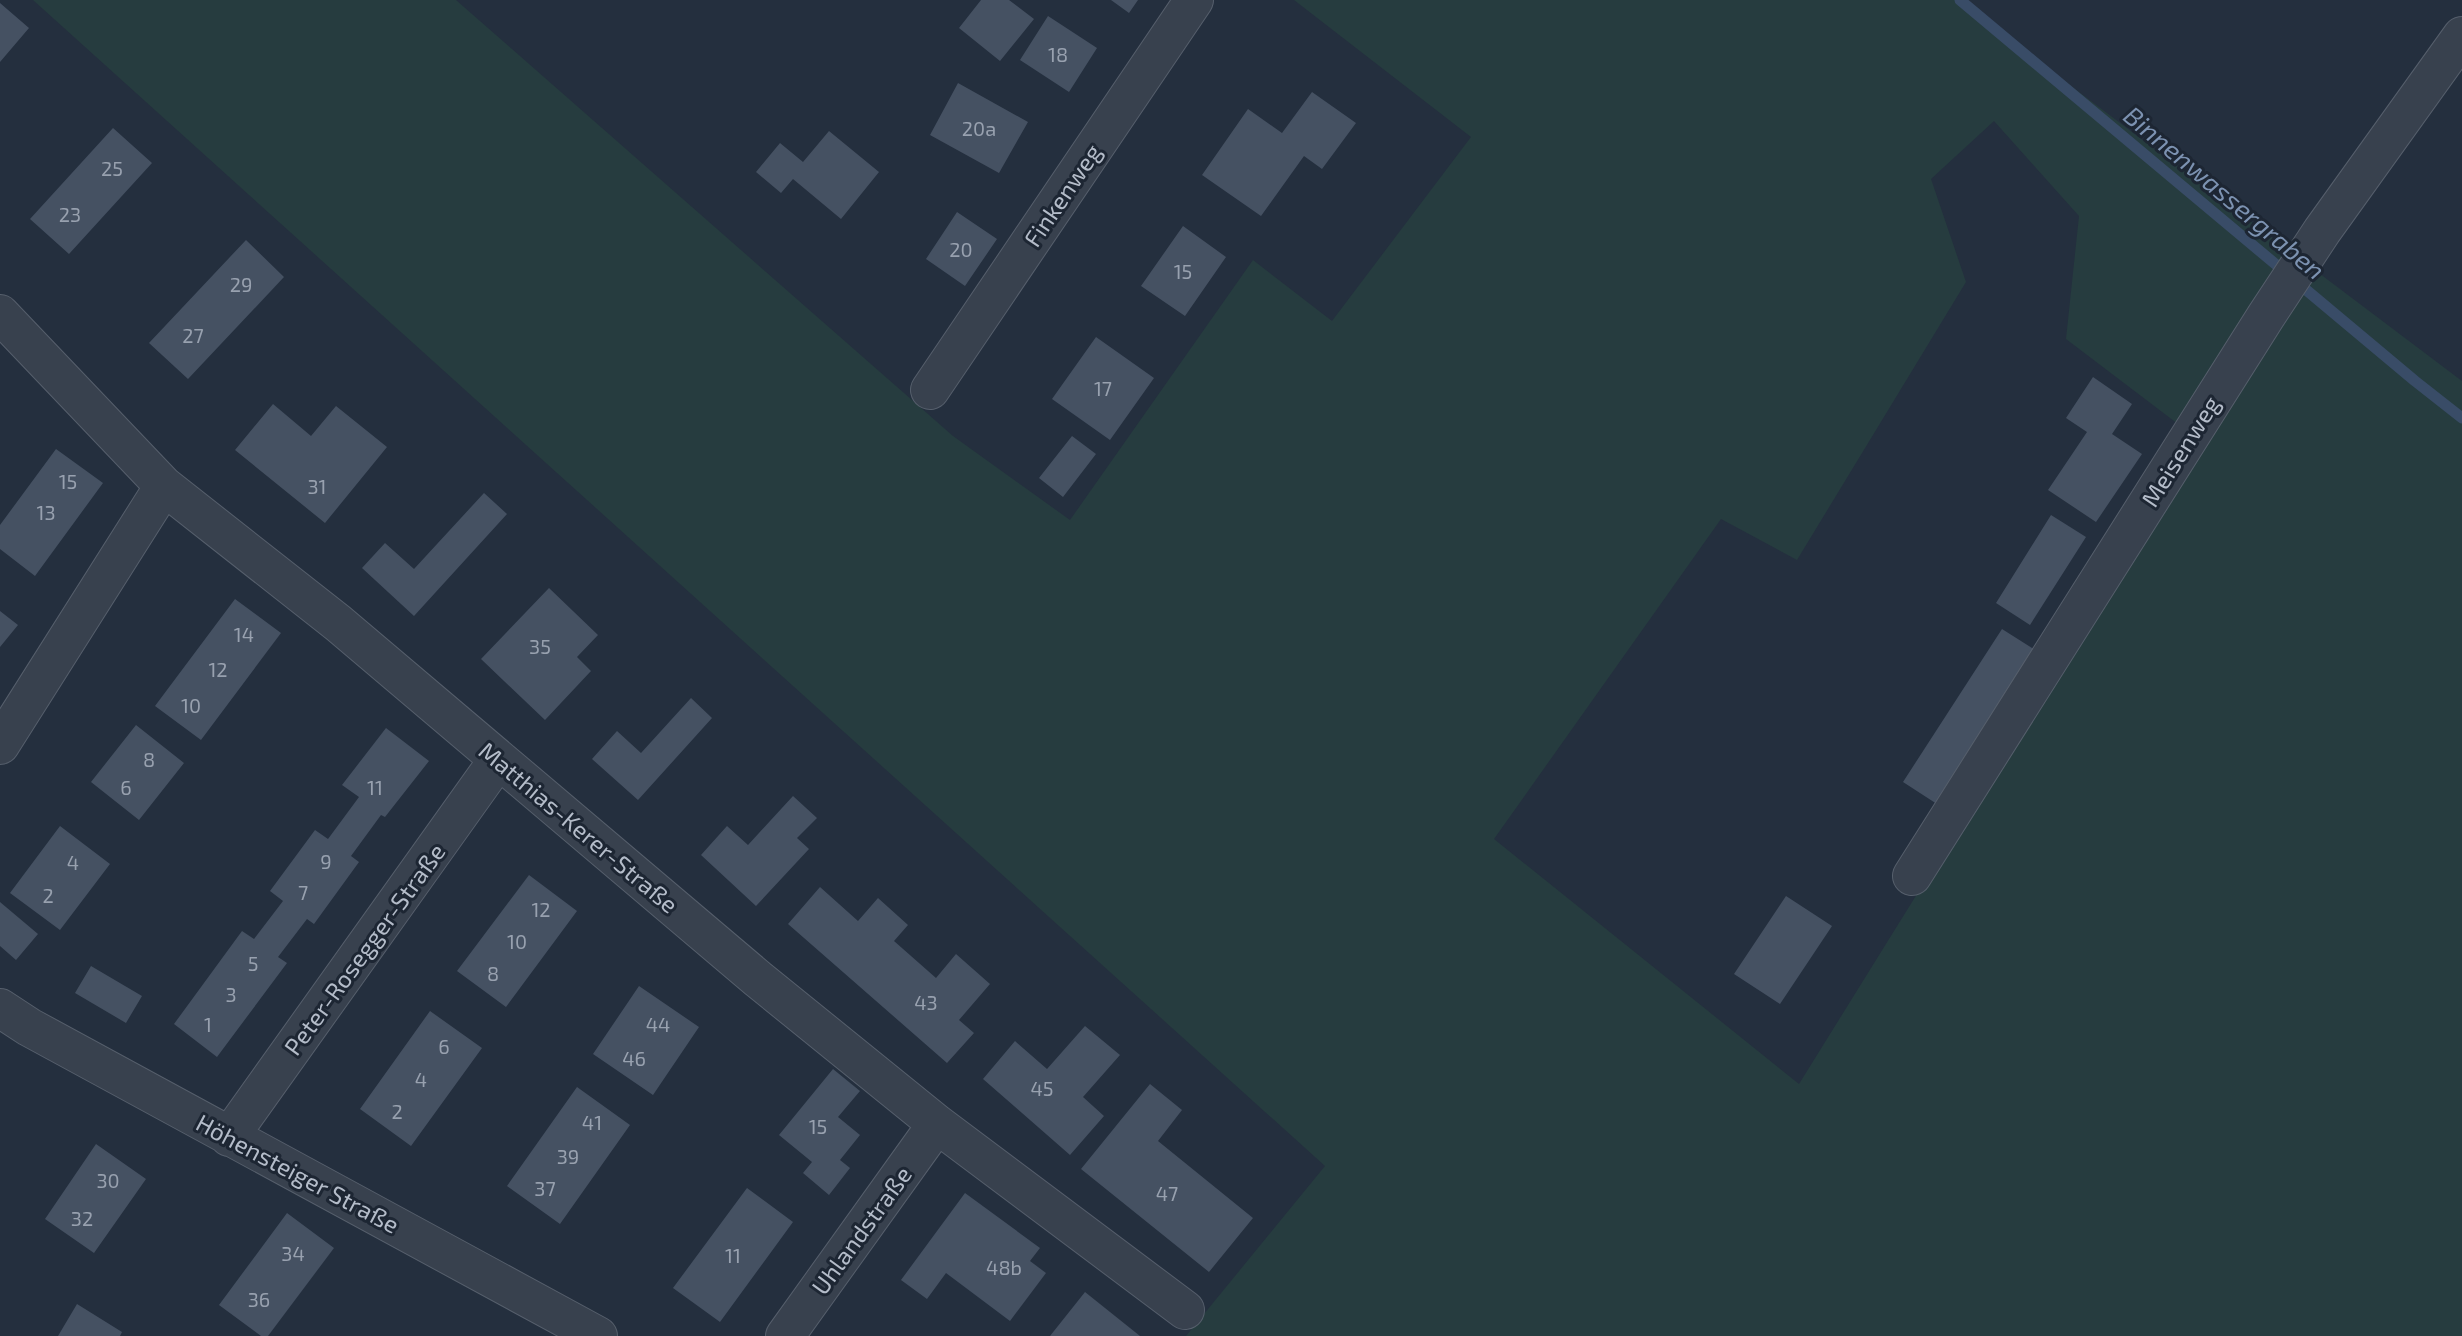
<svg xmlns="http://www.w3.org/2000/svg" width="2462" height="1336" font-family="'Exo 2',sans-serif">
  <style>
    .green { fill: #263c3f; fill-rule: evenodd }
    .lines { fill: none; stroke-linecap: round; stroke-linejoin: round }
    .stream { stroke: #394c67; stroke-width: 11 }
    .building { fill: #455162 }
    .street-casing { stroke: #565f6c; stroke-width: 40 }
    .street { stroke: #38414e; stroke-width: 38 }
    .labels { text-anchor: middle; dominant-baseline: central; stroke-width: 6; stroke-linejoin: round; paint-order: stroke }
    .number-label { font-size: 20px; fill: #98a1af }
    .street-label { font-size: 24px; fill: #b4bcc9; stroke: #1d2633 }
    .water-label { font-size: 26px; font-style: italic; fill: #7c92b1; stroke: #1d2633 }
  </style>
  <rect width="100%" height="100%" fill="#242f3e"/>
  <!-- green -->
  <path class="green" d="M33,0h423l497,436 117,84 183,-260 79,61 139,-184 -177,-137h663l505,381v955h-1276l139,-170zM1994,121l85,95 -13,123 133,101 -400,644 -305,-245 227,-320 76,41 169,-278 -35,-103z"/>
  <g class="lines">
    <!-- stream -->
    <path class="stream" d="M1960,0l455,381 47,37"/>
  </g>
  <!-- building -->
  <path class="building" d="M981,0h28l25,19 -34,42 -41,-33z
    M1111,0h27l-9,13z
    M0,3l29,25 -29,34z
    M1048,16l49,32 -28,44 -49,-32z
    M958,83l70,39 -29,51 -69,-38z
    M1312,92l44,31 -34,46 -18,-13 -43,60 -59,-41 46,-66 34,24z
    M113,128l39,35 -83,91 -39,-35z
    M829,131l50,41 -38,47 -48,-40 -12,14 -25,-21 24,-29 23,19z
    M957,212l40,27 -32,47 -39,-27z
    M1183,226l43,31 -41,59 -44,-30z
    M246,240l38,37 -96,102 -39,-36z
    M1096,337l58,41 -44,62 -58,-41z
    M2093,377l39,27 -20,30 30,20 -46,68 -48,-32 39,-58 -21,-14z
    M273,404l38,32 25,-30 51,41 -62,76 -90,-73z
    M1072,436l24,18 -33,43 -24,-19z
    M56,449l47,34 -68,93 -35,-27v-24z
    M484,493l23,21 -93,102 -52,-48 23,-25 29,26z
    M2051,515l35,22 -56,88 -34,-22z
    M549,588l49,47 -21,22 14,14 -46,49 -64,-61z
    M235,599l46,34 -80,107 -46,-34z
    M0,611l18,14 -18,22z
    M2002,629l38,24 -100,153 -37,-24z
    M691,698l21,20 -74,82 -46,-41 25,-28 24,22z
    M136,725l48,38 -45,57 -48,-38z
    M386,728l43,33 -44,56 -4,-2 -30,41 8,6 -45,62 -7,-5 -29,38 9,6 -70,94 -43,-33 68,-93 12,8 29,-38 -13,-10 45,-61 13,9 31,-42 -17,-12z
    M793,796l24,22 -20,20 12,11 -53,57 -55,-51 26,-29 21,19z
    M60,826l50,38 -50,66 -50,-37z
    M529,875l48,36 -71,96 -49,-36z
    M820,887l38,34 20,-23 30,27 -14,16 42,37 20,-24 34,30 -31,36 15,13 -27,30 -159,-139z
    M1786,896l46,30 -52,78 -46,-30z
    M0,902l38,32 -22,26 -16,-14z
    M91,966l51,30 -16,27 -51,-30z
    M639,986l60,41 -46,68 -60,-41z
    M430,1011l52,37 -71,98 -51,-37z
    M1085,1026l35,29 -37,42 21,19 -34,39 -87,-76 32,-38 32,28z
    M833,1069l27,22 -22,26 22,18 -20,25 10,8 -21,27 -26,-22 9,-11 -33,-27z
    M1150,1084l32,26 -24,31 95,77 -44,54 -128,-103z
    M577,1087l53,38 -70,99 -53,-38z
    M96,1144l50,35 -52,74 -49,-34z
    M747,1188l46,34 -73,100 -47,-34z
    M965,1193l75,55 -10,13 16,12 -36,48 -64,-48 -19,26 -26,-19z
    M287,1213l47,35 -66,88h-7l-42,-31z
    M1085,1292l55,44h-90z
    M77,1304l45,28 -2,4h-62z"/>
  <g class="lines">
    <!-- street casing -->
    <g class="street-casing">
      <path id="street" d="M0,314l164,172 174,137 420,356 179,145 248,186
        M930,390l264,-390
        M0,745l164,-259
        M1912,876l354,-560 56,-85 140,-195
        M0,1008l29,19 569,309
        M229,1137l269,-377
        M785,1336l152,-212"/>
    </g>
    <!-- street -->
    <use href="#street" class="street"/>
  </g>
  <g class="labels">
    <!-- number labels -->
    <g class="number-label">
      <text x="1058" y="54">18</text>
      <text x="979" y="128">20a</text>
      <text x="112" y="168">25</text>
      <text x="70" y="214">23</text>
      <text x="961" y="249">20</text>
      <text x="1183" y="271">15</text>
      <text x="241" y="284">29</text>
      <text x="193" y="335">27</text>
      <text x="1103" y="388">17</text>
      <text x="68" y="481">15</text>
      <text x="317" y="486">31</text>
      <text x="46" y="512">13</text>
      <text x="244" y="634">14</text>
      <text x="540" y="646">35</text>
      <text x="218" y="669">12</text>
      <text x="191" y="705">10</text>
      <text x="149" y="759">8</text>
      <text x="126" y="787">6</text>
      <text x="375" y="787">11</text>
      <text x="326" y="861">9</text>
      <text x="73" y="862">4</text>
      <text x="303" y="892">7</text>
      <text x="48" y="895">2</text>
      <text x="541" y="909">12</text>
      <text x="517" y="941">10</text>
      <text x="253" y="963">5</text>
      <text x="493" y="973">8</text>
      <text x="231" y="994">3</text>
      <text x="926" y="1002">43</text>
      <text x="208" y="1024">1</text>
      <text x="658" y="1024">44</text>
      <text x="444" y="1046">6</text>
      <text x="634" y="1058">46</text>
      <text x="421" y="1079">4</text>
      <text x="1042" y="1088">45</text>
      <text x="397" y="1111">2</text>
      <text x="592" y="1122">41</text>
      <text x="818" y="1126">15</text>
      <text x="568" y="1156">39</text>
      <text x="108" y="1180">30</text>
      <text x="545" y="1188">37</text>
      <text x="1167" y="1193">47</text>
      <text x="82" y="1218">32</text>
      <text x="293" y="1253">34</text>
      <text x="733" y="1255">11</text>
      <text x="1004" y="1267">48b</text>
      <text x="259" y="1299">36</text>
    </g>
    <!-- street labels -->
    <g class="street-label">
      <text transform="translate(1062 195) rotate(-56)">Finkenweg</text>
      <text transform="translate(2180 451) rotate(-58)">Meisenweg</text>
      <text transform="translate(579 827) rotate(40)">Matthias-Kerer-Straße</text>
      <text transform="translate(364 949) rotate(-54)">Peter-Rosegger-Straße</text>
      <text transform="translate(298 1173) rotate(28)">Höhensteiger Straße</text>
      <text transform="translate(861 1230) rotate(-54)">Uhlandstraße</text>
    </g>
    <!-- water labels -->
    <g class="water-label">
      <text transform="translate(2225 192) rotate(40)">Binnenwassergraben</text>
    </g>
  </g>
</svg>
